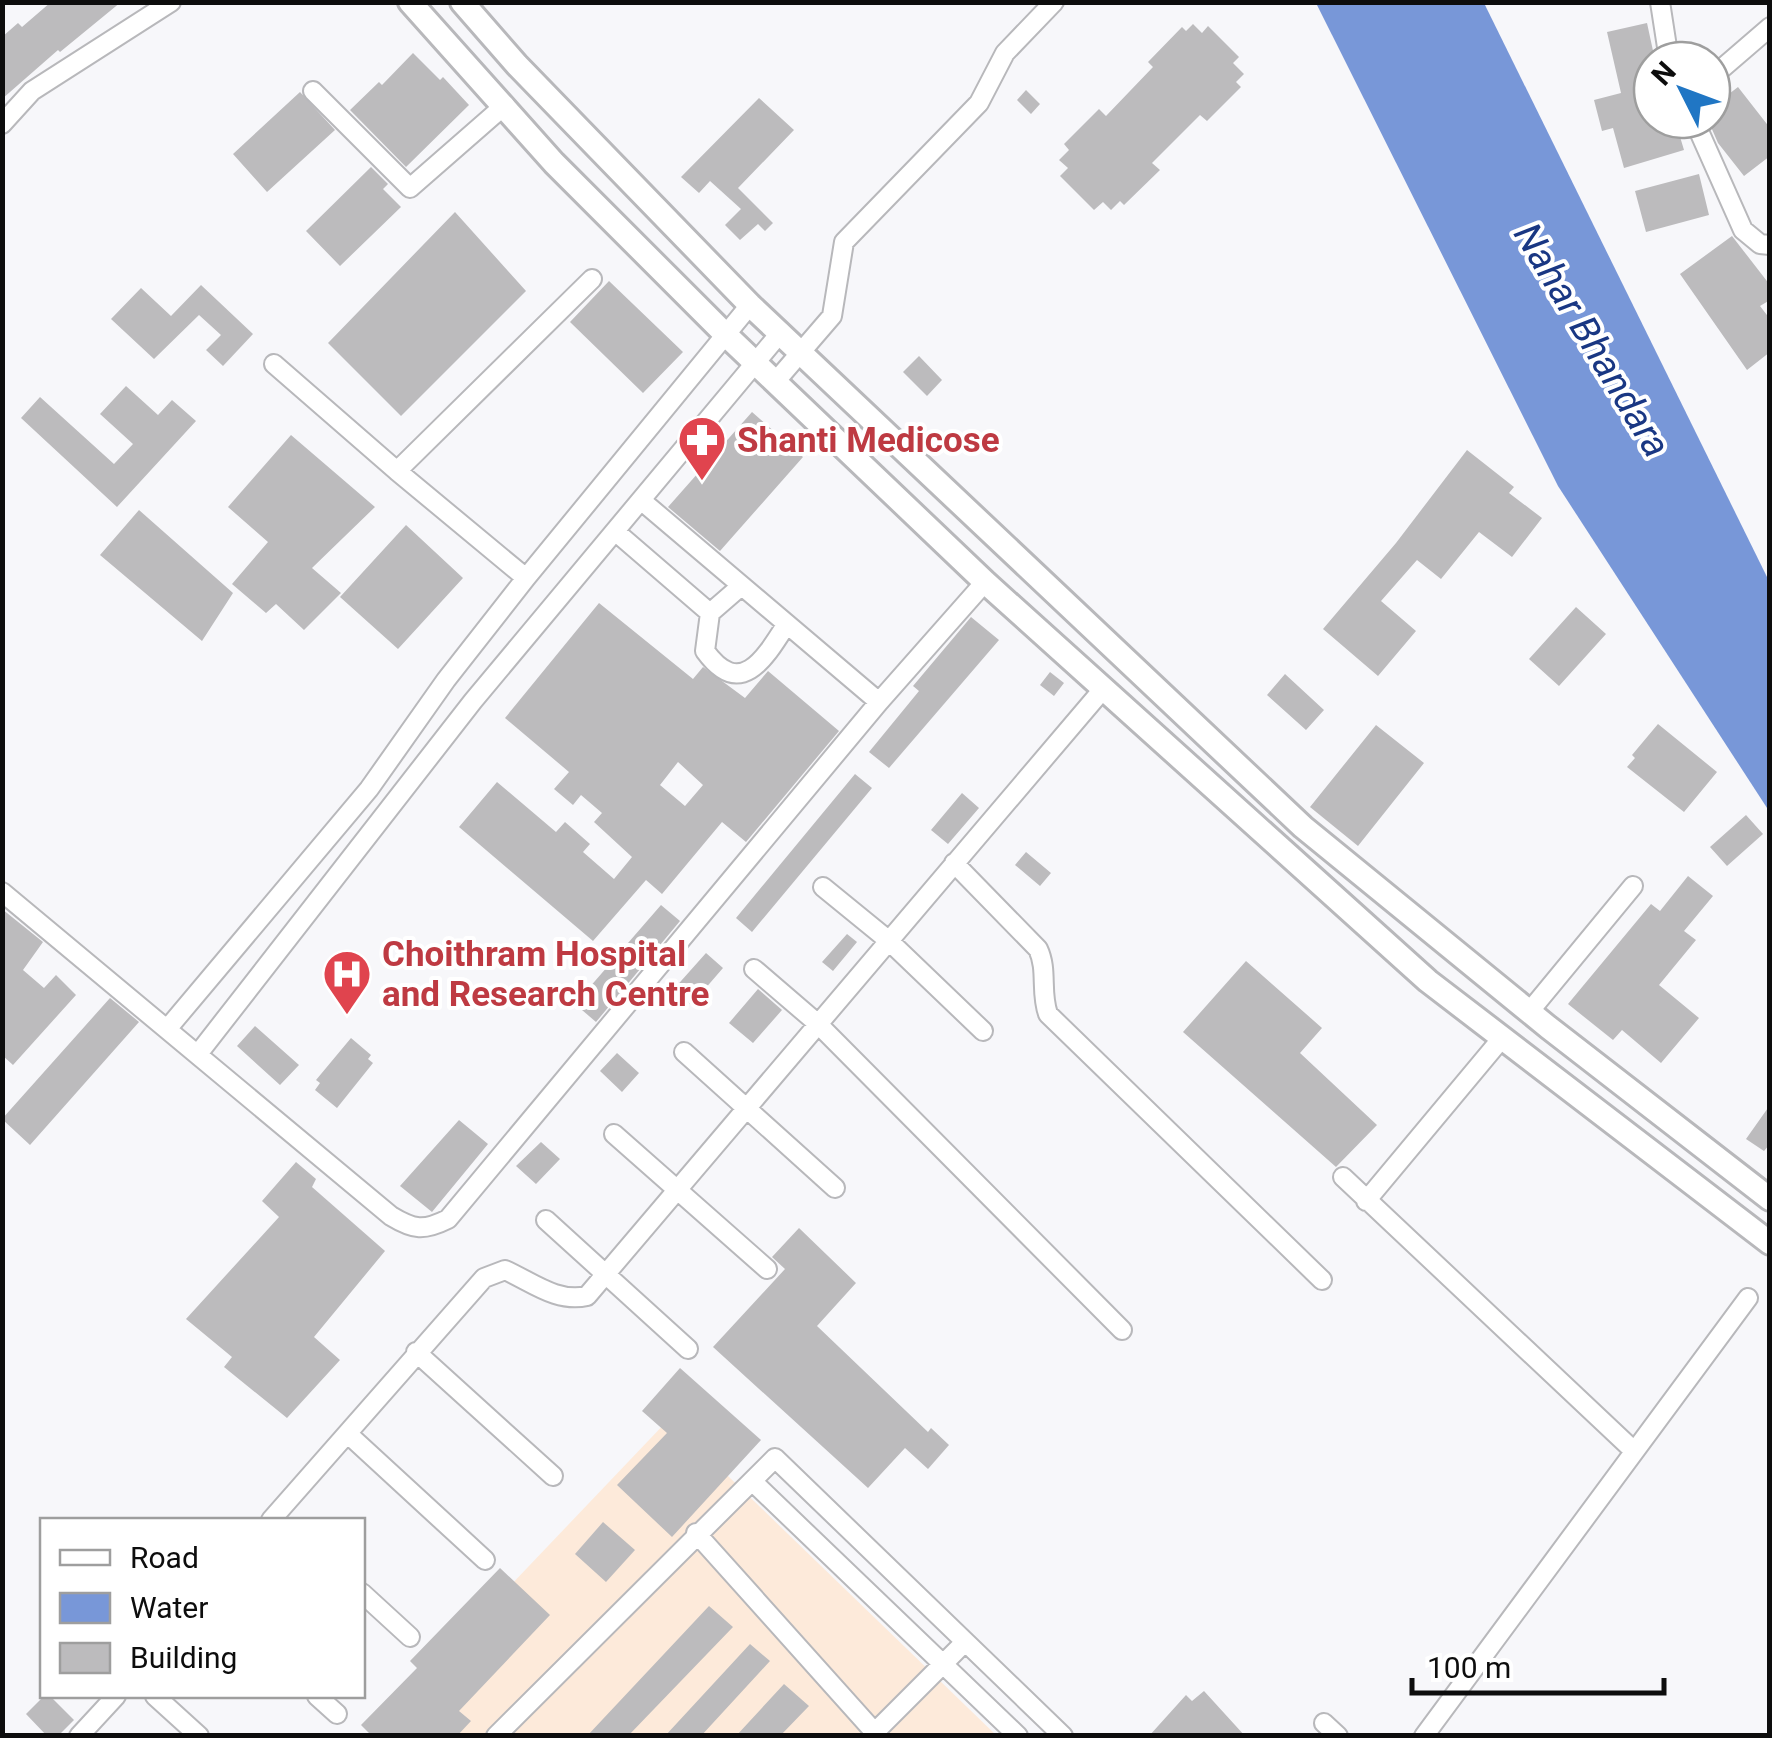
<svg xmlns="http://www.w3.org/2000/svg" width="1772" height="1738" font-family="Roboto,sans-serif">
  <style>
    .commercial { fill: #fdeada }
    .water { fill: #7897d8 }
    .building { fill: #bcbbbd; fill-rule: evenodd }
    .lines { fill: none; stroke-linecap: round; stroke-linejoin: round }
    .minor-casing { stroke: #b8b8bb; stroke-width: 22 }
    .major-casing { stroke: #b8b8bb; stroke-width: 28 }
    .minor { stroke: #fff; stroke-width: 18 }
    .major { stroke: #fff; stroke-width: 22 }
    .labels { text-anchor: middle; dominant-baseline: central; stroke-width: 8; stroke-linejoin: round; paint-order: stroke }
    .health-label { font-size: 35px; font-weight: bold; fill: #be3a42; stroke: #fff; text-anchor: start }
    .water-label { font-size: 38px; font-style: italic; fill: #193783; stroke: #fff }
  </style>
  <rect width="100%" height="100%" fill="#f7f7fa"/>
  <!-- commercial -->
  <path class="commercial" d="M669,1419l327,316 -629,1z"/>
  <!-- water -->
  <path class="water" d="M1316,3h168l285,578v230l-211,-325z"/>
  <!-- building -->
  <path class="building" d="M51,2h70l-61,50 -2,-2 -56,49v-62l16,-14 4,4z
    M1647,23l8,37h-3v60h23l9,30 -60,18 -11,-40 -11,3 -8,-31 27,-7 -14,-61z
    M1193,24l9,9 6,-7 31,31 -6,6 11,11 -8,8 5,5 -34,34 -7,-6 -48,48 8,7 -36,35 -4,-4 -9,9 -8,-8 -9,8 -34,-34 8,-8 -9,-8 10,-10 -5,-6 35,-35 7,7 47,-49 -5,-5 34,-35 4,4z
    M413,53l27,27 3,-3 26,28 -63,62 -56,-57 29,-28 3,3z
    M1738,87l32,41v28l-26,20 -26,-33 -10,-23h4v-13z
    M1026,90l14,14 -9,10 -14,-14z
    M300,92l35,38 -68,62 -34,-38z
    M759,98l35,32 -56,58 35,35 -8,8 -7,-7 -18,16 -15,-15 16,-16 -31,-28 -11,12 -18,-16z
    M371,167l17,17 -5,5 18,18 -61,59 -34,-35z
    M1699,174l10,41 -63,17 -11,-41z
    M455,212l71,79 -125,125 -73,-73z
    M1732,236l38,49v15l-10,6 10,13v33l-23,18 -67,-96z
    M609,281l74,71 -40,41 -73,-71z
    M201,285l52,49 -30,32 -17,-16 15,-15 -22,-20 -45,44 -43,-40 30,-31 30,28z
    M919,356l23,24 -15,16 -24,-24z
    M126,386l32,29 14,-15 24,21 -79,86 -96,-89 19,-21 74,67 19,-20 -33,-30z
    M752,412l51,45 -83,94 -52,-44z
    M291,435l84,72 -63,61 29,25 -37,37 -28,-26 -10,9 -34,-29 36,-42 -40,-35z
    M1467,450l47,37 -5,6 33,25 -30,39 -33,-25 -38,47 -24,-19 -36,41 35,30 -38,45 -55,-47 73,-86z
    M139,510l94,83 -31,48 -102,-86z
    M406,525l57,53 -65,71 -58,-52z
    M599,603l94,76 10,-12 42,31 23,-27 71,60 -93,111 -24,-20 -60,72 -16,-14 -53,61 -134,-114 38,-45 59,50 9,-10 25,22 -7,8 31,27 18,-22 -38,-35 8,-9 -21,-18 -8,10 -19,-16 15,-17 -64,-54zM678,762l25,23 -18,21 -25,-21z
    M1576,607l30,27 -47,52 -30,-27z
    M971,617l28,23 -110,128 -20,-16 50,-61 -6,-5z
    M1050,672l14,11 -10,13 -14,-11z
    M1285,674l39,36 -18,20 -39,-35z
    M1658,724l59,48 -33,40 -57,-45 8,-9 -3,-3z
    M1376,725l48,38 -66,83 -48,-39z
    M855,774l17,14 -120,144 -16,-14z
    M962,793l17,15 -31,36 -17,-14z
    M1746,815l17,19 -36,32 -17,-19z
    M1026,852l25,21 -11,13 -25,-21z
    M1688,876l25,20 -29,35 12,9 -37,45 40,33 -38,45 -39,-33 -9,10 -45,-36 83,-100 9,7z
    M661,905l19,16 -84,101 -21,-18z
    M2,909l41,33 -20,28 21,18 12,-13 20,20 -63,70 -11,-10z
    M847,934l10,8 -24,29 -11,-9z
    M706,953l17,15 -32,37 -18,-15z
    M1246,961l76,67 -22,25 77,72 -41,42 -153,-135z
    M758,989l24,21 -29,33 -24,-20z
    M110,998l29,24 -109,123 -28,-26z
    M255,1026l44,39 -19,20 -43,-39z
    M351,1038l20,17 -3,4 5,4 -36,45 -22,-18 5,-7 -4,-3z
    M617,1053l22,20 -17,19 -22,-21z
    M1770,1105v39l-6,7 -18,-12z
    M459,1120l29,24 -56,68 -32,-26z
    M541,1142l19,17 -24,25 -20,-18z
    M296,1162l20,17 -4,8 73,64 -71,86 26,23 -53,58 -63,-51 8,-10 -46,-38 93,-102 -17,-16z
    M799,1228l57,55 -39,43 111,106 3,-4 18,17 -21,24 -23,-21 -37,40 -155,-141 72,-78 -13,-12z
    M680,1368l81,72 -89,97 -55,-52 50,-52 -25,-22z
    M603,1522l32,28 -29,32 -31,-28z
    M500,1568l50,47 -91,96 12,10 -14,15h-85l-11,-11 56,-57 -7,-7z
    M709,1606l24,21 -105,109h-41z
    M750,1644l20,17 -69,75h-36z
    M784,1684l25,22 -29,30h-44z
    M1204,1691l41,45h-96l37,-41 6,6z
    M44,1696h6l24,24 -16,16h-11l-21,-22z"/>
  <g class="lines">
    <!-- minor casing -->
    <g class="minor-casing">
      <path id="minor" d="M1660,2l9,58
        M1712,77l58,-50
        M313,91l97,97 95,-83
        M1694,120l49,110 17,14 10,1
        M2,124l30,-33 139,-89
        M274,364l123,107 129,107
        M776,381l56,-65 12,-74 135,-139 26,-50 49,-51
        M397,471l195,-192
        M616,532l94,81 -5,38c35,48 59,9 81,-26
        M710,613l30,-26
        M879,702l106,-120
        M954,863l84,86c10,21 2,43 10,65l274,266
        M823,887l65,53 95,91
        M2,892l389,324c23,14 33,15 57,3l431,-517 -237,-201
        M754,969l63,54 305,307
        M1529,1012l104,-126
        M168,1028l201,-239 77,-109 80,-102 224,-273
        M684,1052l151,136
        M198,1054l275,-353 308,-369
        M614,1134l153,135
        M1343,1177l291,274
        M1366,1201l136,-163
        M546,1220l142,129
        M416,1352l137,124
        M348,1434l137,126
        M752,1481l266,255
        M271,1520l213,-242 21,-8c27,12 52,33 82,26l517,-608
        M696,1533l182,203
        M362,1593l48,44
        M155,1696l44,40
        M317,1696l20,18
        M1324,1723l14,13
        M79,1736l37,-40
        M496,1736l279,-278 288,278
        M871,1736l94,-94
        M1424,1736l324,-438"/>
    </g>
    <!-- major casing -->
    <g class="major-casing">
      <path id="major" d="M410,2l144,161 172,172 259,247 443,399 342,262
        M462,2l55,63 233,240 553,522 245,200 222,172"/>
    </g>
    <!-- minor -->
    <use href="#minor" class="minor"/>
    <!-- major -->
    <use href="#major" class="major"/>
  </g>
  <!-- icons -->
  <defs>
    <g id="pharmacy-pin" transform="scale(2.5)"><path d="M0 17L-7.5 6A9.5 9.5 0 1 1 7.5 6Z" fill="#e0444e" stroke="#fff"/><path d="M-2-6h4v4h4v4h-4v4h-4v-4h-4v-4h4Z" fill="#fff"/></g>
    <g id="hospital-pin" transform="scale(2.5)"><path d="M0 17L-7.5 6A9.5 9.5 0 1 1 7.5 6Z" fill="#e0444e" stroke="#fff"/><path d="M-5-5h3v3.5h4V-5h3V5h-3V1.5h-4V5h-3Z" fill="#fff"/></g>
  </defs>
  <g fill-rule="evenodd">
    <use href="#pharmacy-pin" x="702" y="440"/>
    <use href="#hospital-pin" x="347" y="974"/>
  </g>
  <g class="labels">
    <!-- health labels -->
    <g class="health-label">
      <text x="737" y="440">Shanti Medicose</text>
      <text x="382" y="954">Choithram Hospital<tspan x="382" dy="40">and Research Centre</tspan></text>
    </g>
    <!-- water labels -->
    <g class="water-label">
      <text transform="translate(1592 340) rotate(59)">Nahar Bhandara</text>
    </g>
  </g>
  <!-- border -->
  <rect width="1772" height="1738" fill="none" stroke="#0d0d0d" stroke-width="10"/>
  <!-- legend -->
  <rect x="40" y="1518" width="325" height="180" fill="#ffffff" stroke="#9e9e9e" stroke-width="2.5"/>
  <rect x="60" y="1550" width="50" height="15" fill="#ffffff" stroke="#9e9e9e" stroke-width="2.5"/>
  <text x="130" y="1568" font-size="30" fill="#0d0d0d">Road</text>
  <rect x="60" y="1593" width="50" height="30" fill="#7897d8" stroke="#9e9e9e" stroke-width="2.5"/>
  <text x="130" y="1618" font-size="30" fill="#0d0d0d">Water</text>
  <rect x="60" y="1643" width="50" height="30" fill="#bcbbbd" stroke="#9e9e9e" stroke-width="2.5"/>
  <text x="130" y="1668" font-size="30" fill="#0d0d0d">Building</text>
  <!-- north arrow -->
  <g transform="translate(1682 90) rotate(312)"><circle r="48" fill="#ffffff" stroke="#9e9e9e" stroke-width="2.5"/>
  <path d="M0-8L18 38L0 25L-18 38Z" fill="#2076c4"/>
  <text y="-15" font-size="28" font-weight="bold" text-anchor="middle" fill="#0d0d0d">N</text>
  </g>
  <!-- scale -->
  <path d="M1412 1678v15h252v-15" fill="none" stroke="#0d0d0d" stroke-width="5"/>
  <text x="1427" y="1678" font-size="30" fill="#0d0d0d" stroke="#ffffff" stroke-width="8" paint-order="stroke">100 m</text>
</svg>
